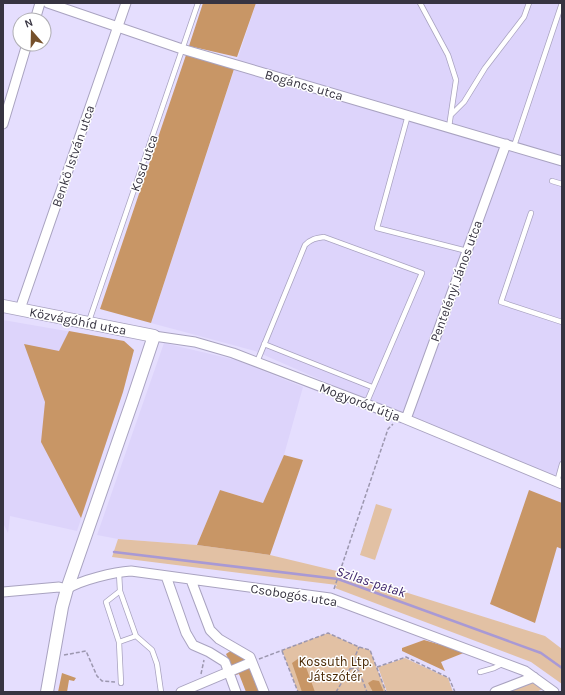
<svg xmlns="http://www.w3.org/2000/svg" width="565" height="695" font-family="Karla,sans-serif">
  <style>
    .built { fill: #ddd4fb }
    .green { fill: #e2c1a4 }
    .forest { fill: #c89666 }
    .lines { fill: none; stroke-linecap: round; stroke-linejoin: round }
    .stream { stroke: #a899d5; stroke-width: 2.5 }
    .service-casing { stroke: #a9a3c0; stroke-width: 6 }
    .minor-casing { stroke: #a9a3c0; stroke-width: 11 }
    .tertiary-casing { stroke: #a9a3c0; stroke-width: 14 }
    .path { stroke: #9c97af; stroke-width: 1.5; stroke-dasharray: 4 2; stroke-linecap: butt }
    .service { stroke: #fff; stroke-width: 4.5 }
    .minor { stroke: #fff; stroke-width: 9 }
    .tertiary { stroke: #fff; stroke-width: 12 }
    .labels { text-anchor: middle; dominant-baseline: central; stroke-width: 3; stroke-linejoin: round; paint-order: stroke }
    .street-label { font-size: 13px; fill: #373441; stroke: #fff }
    .park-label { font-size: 13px; fill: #482700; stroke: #fff }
    .water-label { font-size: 14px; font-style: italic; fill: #3e256b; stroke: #fff }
  </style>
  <rect width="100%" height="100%" fill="#e5defe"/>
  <!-- built -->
  <path class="built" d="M256,3h306v483l-307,-135 -104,-28z
    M3,320l121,21 10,9 -11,42 -46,139 -67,-15 -2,17 -4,-8h-1z
    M164,343l72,17 67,27 -19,68 -21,48 -43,-13 -23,55 -79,-6 -21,-4z"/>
  <!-- green -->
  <path class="green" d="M376,504l16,5 -17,51 -15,-5z
    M118,539l79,6 73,10 71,17 204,64 17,13v35l-31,-22 -196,-74 2,-3 -225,-28z
    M328,633l31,14 11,3 16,42h-88l-16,-42z
    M405,658l43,20 5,14h-66l-9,-25z
    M533,678l12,10 -9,4h-26l-2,-5z"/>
  <!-- forest -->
  <path class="forest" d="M203,3h53l-19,54 -48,-11z
    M186,55l48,14 -83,254 -51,-14z
    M69,331l55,10 10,9 -11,42 -42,126 -40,-76 4,-40 -21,-58 35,7z
    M284,455l19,5 -33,95 -73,-10 23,-55 43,13z
    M529,490l33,13v46l-5,-2 -22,76 -45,-19z
    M424,640l42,12 -25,10 4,9 -43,-20v-3z
    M232,650l12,7 18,35h-16l-7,-18 -3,1 -10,-21z
    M302,656l13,36h-13l-10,-29z
    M62,673l14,5 -2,3 -5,-1 -2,12h-9z
    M373,680l6,1 5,11h-11l-5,-9z"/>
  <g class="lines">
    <!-- stream -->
    <path class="stream" d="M114,552l224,27 203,74 21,15"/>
    <!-- service casing -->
    <g class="service-casing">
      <path id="service" d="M420,3l28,52 8,25 -7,47
        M408,115l-31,113 90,23
        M451,115l13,-13 21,-34 39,-51 5,-14
        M514,146l48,-143
        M552,181l10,3
        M531,213l-30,89 61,20
        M89,321l109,-318
        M264,344l108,43
        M257,362l48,-117c6,-6 11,-7 19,-8l98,36 -56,131
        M557,482l5,-18
        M119,573l1,18 16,45 16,14 5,14 4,28
        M120,591l-14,11 13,40 2,41
        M119,642l17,-6
        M480,672l14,-4 10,-5"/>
    </g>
    <!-- minor casing -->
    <g class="minor-casing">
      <path id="minor" d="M48,3l134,46 380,112
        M35,20l5,-17
        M3,124l24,-80
        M20,309l106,-306
        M154,336l41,6 38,11 170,65 159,66
        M406,419l100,-275
        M166,576l20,57 7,12 16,7 16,10 11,30
        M191,580l19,50 9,9 31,18 14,35
        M3,592l56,-5 8,2c14,-9 47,-17 64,-18l199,27 195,73 29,21
        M181,692l71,-30
        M495,692l39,-15"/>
    </g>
    <!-- tertiary casing -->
    <g class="tertiary-casing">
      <path id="tertiary" d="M3,306l151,30 -22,66 -65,187 -5,18 -15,85"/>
    </g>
    <!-- path -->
    <path class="path" d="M334,589l54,-160 5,-5
      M282,651l16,41
      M64,655l22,-4 11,25 5,5 13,1
      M259,659l69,-26 31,14 11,3 16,42
      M355,659l4,11
      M377,667l29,-10 43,21 6,14
      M350,669l4,-1 5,3 8,21
      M201,674l3,-14
      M336,692l14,-23 9,-22"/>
    <!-- service -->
    <use href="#service" class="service"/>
    <!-- minor -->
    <use href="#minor" class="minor"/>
    <!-- tertiary -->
    <use href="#tertiary" class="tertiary"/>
  </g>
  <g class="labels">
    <!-- street labels -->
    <g class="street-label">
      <text transform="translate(304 85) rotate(16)">Bogáncs utca</text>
      <text transform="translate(73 156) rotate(-71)">Benkő István utca</text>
      <text transform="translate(144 163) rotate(-71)">Kosd utca</text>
      <text transform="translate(456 281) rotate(-70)">Pentelényi János utca</text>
      <text transform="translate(78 321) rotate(11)">Közvágóhíd utca</text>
      <text transform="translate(360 402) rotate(21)">Mogyoród útja</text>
      <text transform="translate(294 595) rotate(9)">Csobogós utca</text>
    </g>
    <!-- park labels -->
    <g class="park-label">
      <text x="335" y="661">Kossuth Ltp.<tspan x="335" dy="15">Játszótér</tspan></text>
    </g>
    <!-- water labels -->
    <g class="water-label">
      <text transform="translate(371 582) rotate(18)">Szilas-patak</text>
    </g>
  </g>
  <!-- border -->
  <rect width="565" height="695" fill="none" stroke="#373441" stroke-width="8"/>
  <!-- north arrow -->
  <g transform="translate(32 32) rotate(340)"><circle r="19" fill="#ffffff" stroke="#afaeb3"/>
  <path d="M0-3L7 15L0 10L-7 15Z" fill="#75502b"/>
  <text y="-6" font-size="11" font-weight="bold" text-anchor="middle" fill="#373441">N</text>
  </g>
</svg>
